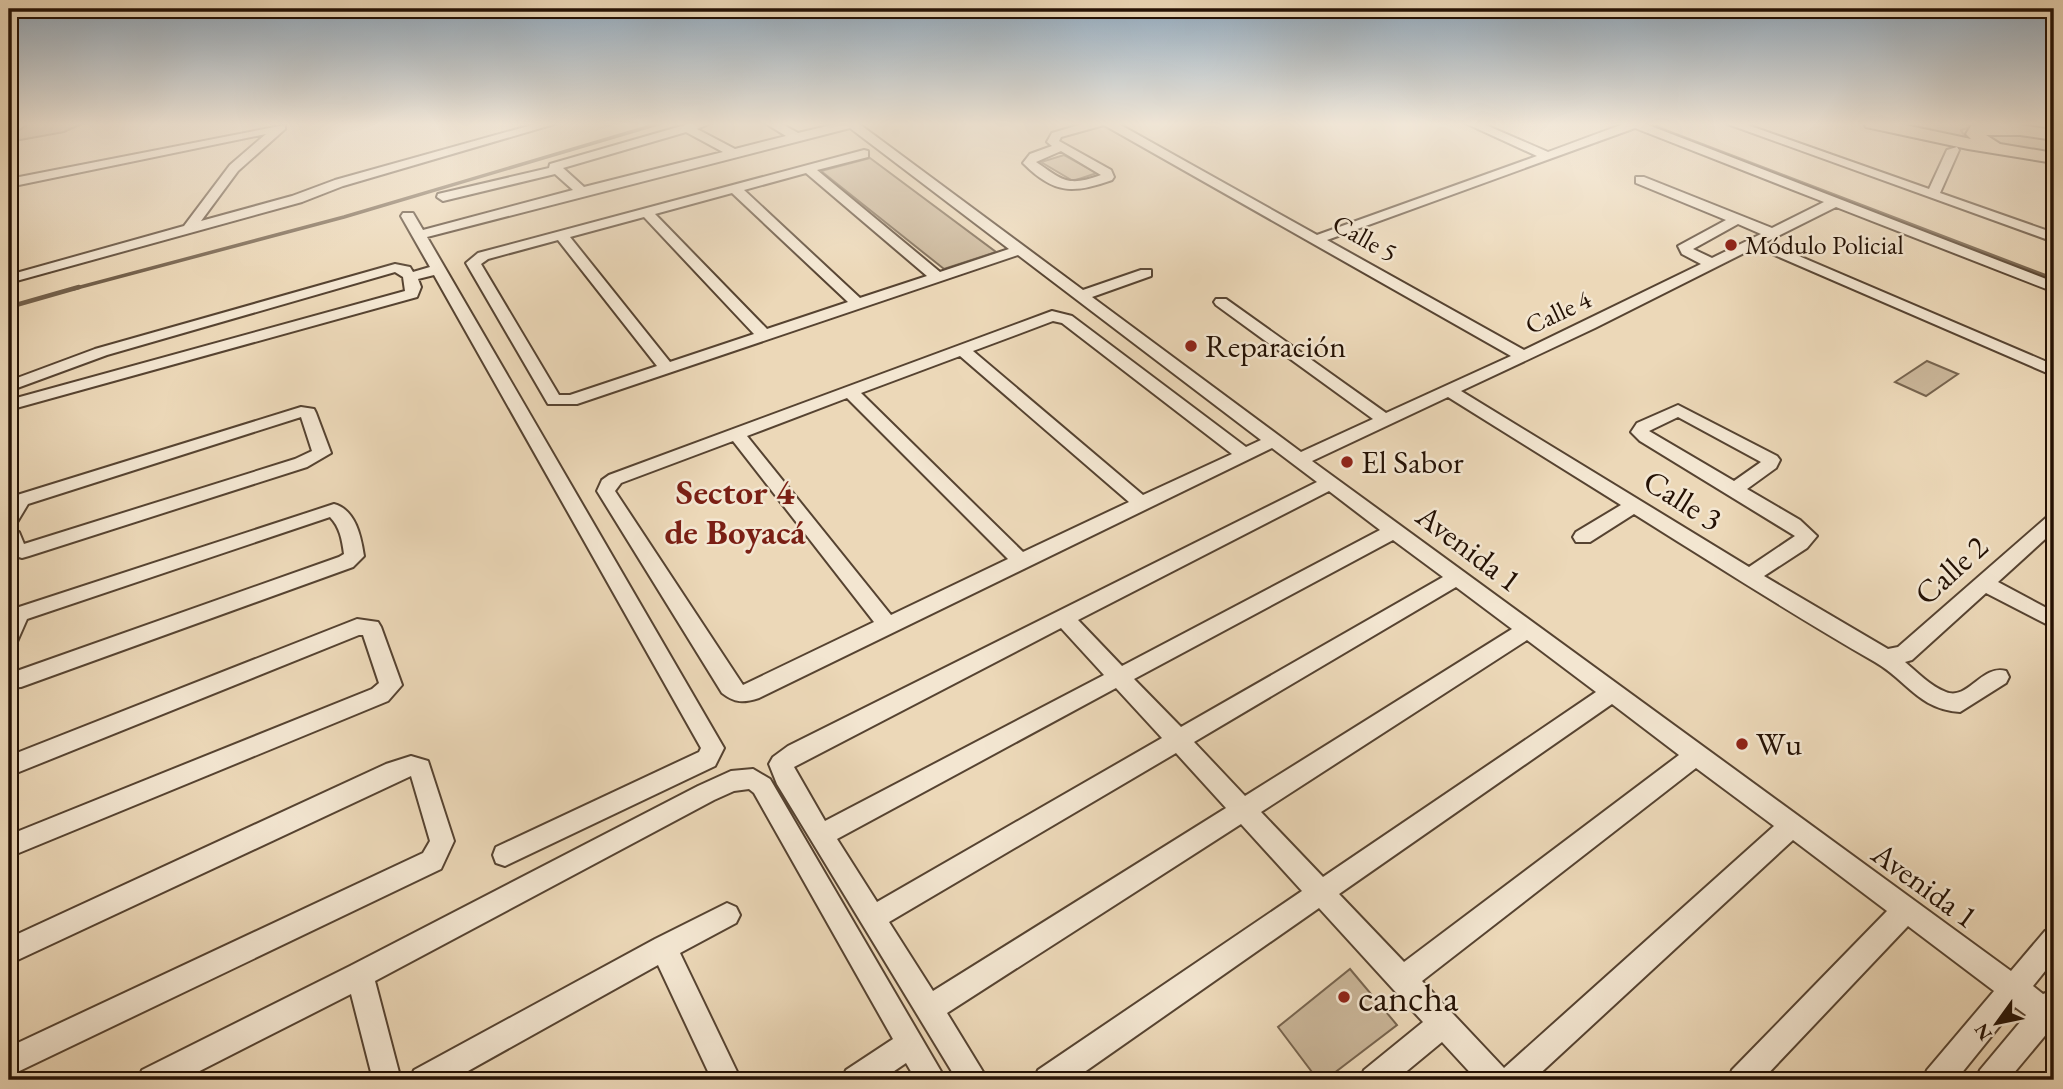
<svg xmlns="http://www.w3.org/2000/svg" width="2063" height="1089" font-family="'EB Garamond',serif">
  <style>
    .green { fill: #cab699; stroke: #77644e; stroke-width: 2 }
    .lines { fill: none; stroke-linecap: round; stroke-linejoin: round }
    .stream-far1 { stroke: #73604b; stroke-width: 3.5 }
    .stream { stroke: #73604b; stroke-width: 4.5 }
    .minor-casing { stroke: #564331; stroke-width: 4 }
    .highway-casing { stroke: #241104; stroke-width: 4 }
    .minor { fill: #f3e6d1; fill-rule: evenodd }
    .highway { fill: #ecd8b8; fill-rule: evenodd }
    .poi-dot { fill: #8f2418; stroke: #f3e6d1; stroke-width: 2.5 }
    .labels { text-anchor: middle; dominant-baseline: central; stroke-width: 5; stroke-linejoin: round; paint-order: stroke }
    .far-street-label { font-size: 26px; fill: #241104; stroke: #f3e6d1 }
    .far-poi-label { font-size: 26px; fill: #241104; stroke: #f3e6d1; text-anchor: start }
    .poi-label { font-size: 32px; fill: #241104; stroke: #f3e6d1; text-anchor: start }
    .street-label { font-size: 32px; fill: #241104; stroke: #f3e6d1 }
    .quarter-label { font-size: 35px; font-weight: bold; fill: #7a1f14; stroke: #f3e6d1 }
    .near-poi-label { font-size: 38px; fill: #241104; stroke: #f3e6d1; text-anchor: start }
  </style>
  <rect width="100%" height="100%" fill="#ecd8b8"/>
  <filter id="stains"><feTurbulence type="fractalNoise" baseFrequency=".00286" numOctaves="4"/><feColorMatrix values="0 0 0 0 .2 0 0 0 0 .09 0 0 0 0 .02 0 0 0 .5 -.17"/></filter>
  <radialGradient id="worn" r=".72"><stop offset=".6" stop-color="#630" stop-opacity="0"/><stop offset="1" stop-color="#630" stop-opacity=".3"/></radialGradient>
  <!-- green -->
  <path class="green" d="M30,123h53l-19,9 -55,10v-5z
    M1880,123h76l18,3 -13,4 5,9z
    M2001,132l53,7v15l-53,-8 -16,-7 -1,-6z
    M1064,155l33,18 -24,8 -32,-19z
    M870,158l126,94 -52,17 -123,-98z
    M1927,361l31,13 -32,22 -31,-14z
    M1350,969l47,56 -72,55h-7l-40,-53z"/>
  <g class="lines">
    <!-- stream-far1 -->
    <path class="stream-far1" d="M1645,123l409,156
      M73,289l271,-72 317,-94"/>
    <!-- stream -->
    <path class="stream" d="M9,307l70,-20"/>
    <!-- minor casing -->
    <g class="minor-casing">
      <path id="minor" d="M539,123h19l-215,63 -41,16 -293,81v-8l175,-49 46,-61 36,-31 -257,53v-8l276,-54v4l-47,42 -37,50 91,-25 43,-16z
        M692,123h19l-14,6 38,20 51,-13 -21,-13h15l18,10 42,-10h18l225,167 58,-20h10v6l-59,21 209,155 72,-33 -157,-114 -2,-3 2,-3h10l160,114 125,-57 -407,-231 -43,12 -2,4 52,29 3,7 -2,3c-39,14 -58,14 -89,-17l7,-9 22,-8 -5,-4 5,-9 34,-10h31l200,112 220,-79 -72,-33h16l67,29 78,-29h17l411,159v9l-5,-1 -213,-83 -70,35 288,123v11l-298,-129 -161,81 -134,63 288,176 46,-31 -155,-95 -9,-9 6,-9 41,-18 99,51 3,4 -4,8 -29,21 53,31 17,16 -10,12 -43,28 124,73 10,-2 149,-130 7,-2v16l-56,51 56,30v16l-68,-35 -74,67 -7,2c12,10 25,24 41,30 22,9 36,-28 60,-21l3,6 -3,6 -46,29c-42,-3 -52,-31 -85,-50 -82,-47 -161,-98 -241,-148l-44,28h-14l-3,-5 3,-5 45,-27 -173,-108 -136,64 699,510 34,-40 9,-3v32l-21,26 10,8 11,-4v43l-5,-2 -41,49h-32l4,-10 46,-55 -11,-8 -59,73h-33l4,-10 67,-79 -86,-65 -146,154h-34l4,-10 155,-159 -94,-71 -260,240h-56l-35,-38 -46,38h-36l4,-10 59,-48 -104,-114 -246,172h-39l4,-10 264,-179 -61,-67 -294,189 41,67h-31l-180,-296 -8,-20 4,-7 15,-11 529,-264 -45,-34 -513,250c-16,5 -24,5 -37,-5l-125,-202 5,-11 7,-5 443,-164 20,5 174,131 15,-7 -243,-185 -441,149h-29l-82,-141 12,-10 386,-103 4,1v6l-51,13 123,102 69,-23 -159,-121 -423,109 297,511 -9,18 -210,100 -9,-3 -3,-8 3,-8 203,-95 2,-4 -267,-473 -16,4 3,8 -4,10 -408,113v-10l396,-109 -2,-14 -8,-5 -288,83 -98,36v-10l86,-32 300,-85 15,3 3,5 17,-5 -29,-51 2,-3h10l10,17 150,-40 -18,-16 -112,27 -6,-4 1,-3 111,-26 1,-4zM1635,128l189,74 -52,26 -128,-51h-8v6l90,37 -48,26 4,8 19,10 -177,86 -197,-110zM686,132l37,20 -139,35 -21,-19zM1061,151l40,24c-33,12 -37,6 -65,-13zM806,173l121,103 -67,22 -116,-108zM732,193l116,109 -81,27 -112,-115zM644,217l110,117 -84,28 -100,-125zM1738,224l23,10 -49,24 -19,-9zM558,240l99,126 -87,29h-11l-78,-131 7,-5zM1053,321l9,2 170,131 -89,41 -170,-144zM960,356l169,146 -106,50 -162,-159zM847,398l161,161 -117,56 -144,-179zM1678,417l83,45 -27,19 -85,-50zM733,441l141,181 -131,63 -128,-194 6,-8zM1329,491l51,39 -258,136 -44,-46zM1393,540l50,37 -262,150 -47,-48zM1456,587l56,42 -267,167 -51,-54zM1061,628l43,47 -279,146 -31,-54zM1527,640l69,52 -273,185 -62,-65zM1116,688l46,50 -285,164 -40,-63zM1612,704l67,51 -275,207 -65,-68zM1176,753l50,55 -293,183 -44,-69zM1696,768l78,58 -270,242 -82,-87z
        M1725,123h17l187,66 18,-39 10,-3 2,3 -19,43 114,40v9z
        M301,407l13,2 2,4 15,40 -24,14 -278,89 -7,2 -13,-4v-24l10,2 5,12 271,-85 17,-8 -11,-34 -273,87 -12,20 -7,2v-21l5,-9z
        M334,504c22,6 27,33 30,52l-11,11 -332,120 -12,1v-17l5,1 325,-115 5,-3c-2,-14 -4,-27 -14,-37l-3,1 -300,101 -11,25 -7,2v-33l4,-4z
        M357,619l21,3 3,5 21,58 -14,16 -379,156v-22l363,-146 7,-6 -16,-48h-4l-350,141v-20z
        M411,756l17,5 26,80 -13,28 -432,207v-29l414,-194 7,-12 -19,-65 -402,188v-26l377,-174z
        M753,769l17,10 176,301h-30l-10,-17 -25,17h-39l4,-10 47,-31 -139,-246 -5,-4 -15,2 -20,9 -339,181 26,99h-28l-22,-86 -169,86h-44l4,-10 208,-104 348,-180 33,-15z
        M727,903l9,4 4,8 -4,8 -56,30 61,127h-29l-54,-115 -206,115h-42l4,-10 241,-131z"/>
    </g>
    <!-- highway casing -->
    <g class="highway-casing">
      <path id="highway" d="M1864,123h31l76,16 -5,-5 5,-8c27,-6 55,0 83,4v10l-34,-5h-34l14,9 54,9v10l-86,-14 -102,-22z"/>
    </g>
    <!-- minor -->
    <use href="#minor" class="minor"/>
    <!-- highway -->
    <use href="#highway" class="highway"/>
  </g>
  <!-- sky -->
  <linearGradient id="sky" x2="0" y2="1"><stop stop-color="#8ea7bc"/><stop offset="0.45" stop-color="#f6eddf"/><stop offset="1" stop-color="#f6eddf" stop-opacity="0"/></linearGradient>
  <rect width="2063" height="276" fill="url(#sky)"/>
  <!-- markers -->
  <g class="poi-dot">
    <circle cx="1731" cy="245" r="7"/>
    <circle cx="1191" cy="346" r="7"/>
    <circle cx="1347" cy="462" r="7"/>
    <circle cx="1742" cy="744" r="7"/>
    <circle cx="1344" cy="997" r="7"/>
  </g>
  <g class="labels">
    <!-- far-street labels -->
    <g class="far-street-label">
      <text transform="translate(1365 238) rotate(29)">Calle 5</text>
      <text transform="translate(1558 312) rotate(-25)">Calle 4</text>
    </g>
    <!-- far-poi labels -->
    <g class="far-poi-label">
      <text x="1745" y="245">Módulo Policial</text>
    </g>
    <!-- poi labels -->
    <g class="poi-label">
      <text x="1205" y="346">Reparación</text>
      <text x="1361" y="462">El Sabor</text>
      <text x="1756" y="744">Wu</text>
    </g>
    <!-- street labels -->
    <g class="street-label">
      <text transform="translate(1683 500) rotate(32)">Calle 3</text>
      <text transform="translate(1469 548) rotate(37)">Avenida 1</text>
      <text transform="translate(1951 570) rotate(-42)">Calle 2</text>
      <text transform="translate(1925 885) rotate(36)">Avenida 1</text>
    </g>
    <!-- quarter labels -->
    <g class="quarter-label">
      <text x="735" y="491">Sector 4<tspan x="735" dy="40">de Boyacá</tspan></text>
    </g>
    <!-- near-poi labels -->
    <g class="near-poi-label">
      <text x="1358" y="997">cancha</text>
    </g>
  </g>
  <!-- margin -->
  <rect width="2063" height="1089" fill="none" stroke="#ecd8b8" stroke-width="35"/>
  <rect x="10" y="10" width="2042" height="1068" fill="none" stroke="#241104" stroke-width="3.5"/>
  <rect x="18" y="18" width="2028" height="1054" fill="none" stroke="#241104" stroke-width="2"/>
  <!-- north arrow -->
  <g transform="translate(1997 1023) rotate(237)" stroke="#f3e6d1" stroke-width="5" paint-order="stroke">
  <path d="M0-5L12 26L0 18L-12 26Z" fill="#241104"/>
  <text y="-10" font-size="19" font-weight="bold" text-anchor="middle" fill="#241104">N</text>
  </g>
  <rect width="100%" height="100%" filter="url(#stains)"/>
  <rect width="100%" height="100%" fill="url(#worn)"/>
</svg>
